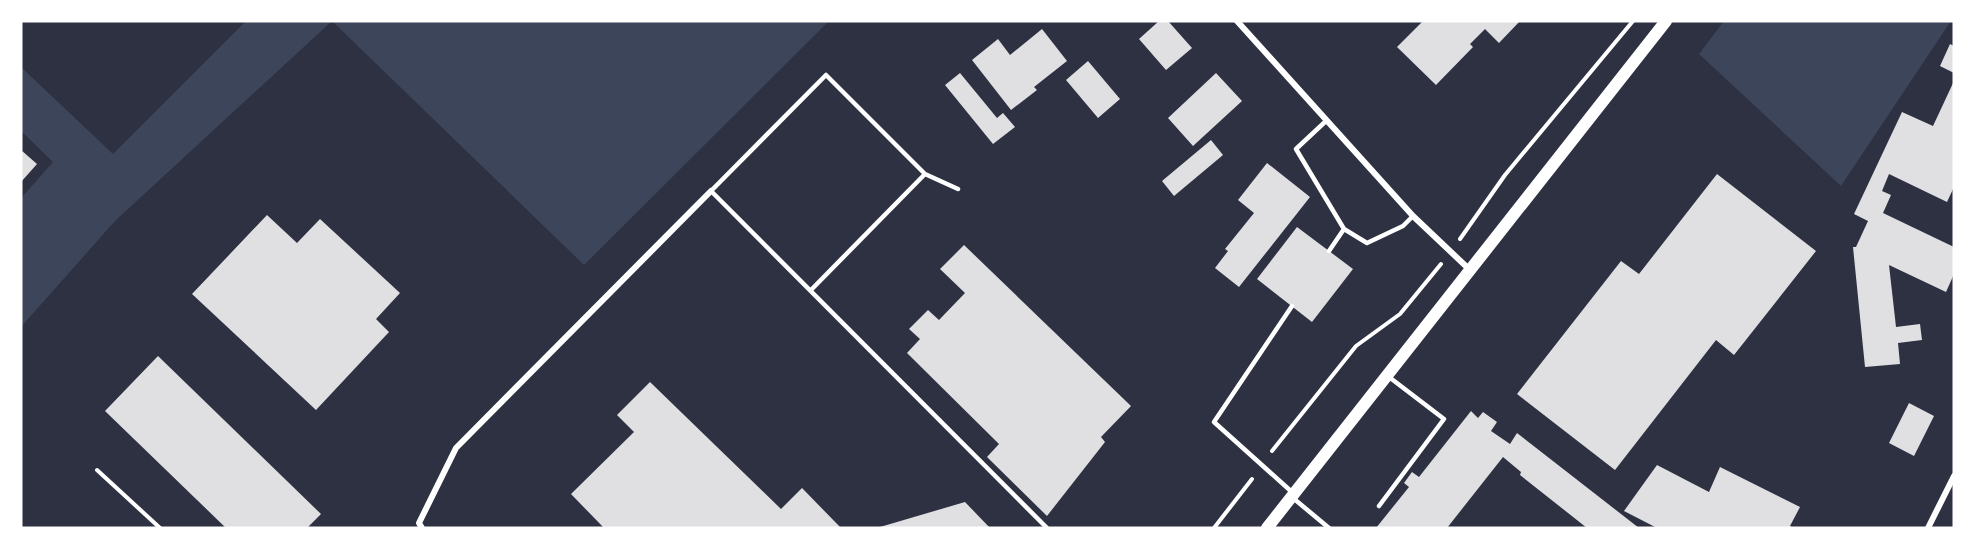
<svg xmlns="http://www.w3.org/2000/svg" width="1975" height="549" font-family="Cabin,sans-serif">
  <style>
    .green { fill: #3c4559 }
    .building { fill: #e0e0e3 }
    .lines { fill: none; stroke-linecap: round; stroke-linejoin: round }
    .path { stroke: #fff; stroke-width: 4 }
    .service { stroke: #fff; stroke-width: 4.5 }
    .minor { stroke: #fff; stroke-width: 6 }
    .secondary { stroke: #fff; stroke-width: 12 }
  </style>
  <rect width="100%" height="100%" fill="#2d3142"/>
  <!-- green -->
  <path class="green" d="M246,21h86l-217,200 -94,106v-129l32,-36 -32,-31v-64l92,87z
    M336,21h493l-245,244 -250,-242z
    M1724,21h227l-110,165 -142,-132z"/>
  <!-- building -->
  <path class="building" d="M1159,21h9l24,27 -26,22 -27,-31z
    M1423,21h97l-21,22 -14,-14 -15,15 3,3 -37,38 -39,-38z
    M1042,29l25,32 -33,26 3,3 -26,20 -39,-50 26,-21 12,16z
    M1950,44l4,2v27l-14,-7z
    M1088,61l32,38 -22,19 -32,-38z
    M960,73l37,45 6,-5 12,14 -22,17 -48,-59z
    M1216,73l26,28 -49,45 -25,-28z
    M1954,81v106l-7,15 -58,-28 -7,17 9,4 -8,18 71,34v27l-8,18 -57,-27 7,62 24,-3 2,16 -24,3 2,21 -35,3 -12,-120h3l12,-26 -14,-7 48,-102 31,14z
    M1211,140l12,15 -49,41 -12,-15z
    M21,150l16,14 -16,18z
    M1267,163l43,34 -71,90 -24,-19 13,-17 -3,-2 29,-36 -16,-13z
    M1717,174l99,77 -82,104 -18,-15 -101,130 -98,-76 104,-133 18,13z
    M267,215l30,28 23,-24 80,74 -24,26 13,13 -73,78 -124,-116z
    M1297,227l56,42 -41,53 -55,-43z
    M964,245l167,161 -30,31 4,5 -58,74 -60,-59 12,-13 -92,-91 13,-14 -11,-10 19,-19 11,10 26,-27 -25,-24z
    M158,356l163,158 -14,14h-81l-121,-117z
    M650,382l131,127 21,-21 39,40h-237l-33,-34 63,-62 -17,-17z
    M1909,403l25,13 -20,40 -25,-13z
    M1471,411l7,7 5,-6 14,10 -6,9 19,13 7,-11 122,95h-52l-67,-53 1,-3 -18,-15 -56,71h-71l33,-41 -5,-4 8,-11 7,5z
    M1657,465l52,27 11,-25 80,40 -10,19 3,2h-136l-33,-17z
    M965,502l25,26h-110v-1z"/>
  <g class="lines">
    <!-- path -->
    <path class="path" d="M1460,239l45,-64 128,-154
      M1272,451l84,-105 44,-32 41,-50
      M97,470l63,58
      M1214,528l38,-49"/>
    <!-- service -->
    <path class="service" d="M1326,121l-30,28 48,80
      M958,189l-33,-15 -99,-99 -115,116 336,337
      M1329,251l15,-22 23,14 36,-17 10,-10
      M811,290l114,-116
      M1292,306l-78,116 79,71
      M1293,498l36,30
      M1379,506l65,-87 -55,-42"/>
    <!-- minor -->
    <path class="minor" d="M1237,21l176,195 57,54
      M422,528l-3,-5 37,-75 255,-257
      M1928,528l26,-52"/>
    <!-- secondary -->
    <path class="secondary" d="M1267,528l399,-507"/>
  </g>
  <!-- border -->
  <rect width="1975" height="549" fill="none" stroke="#ffffff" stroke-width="45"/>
</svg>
